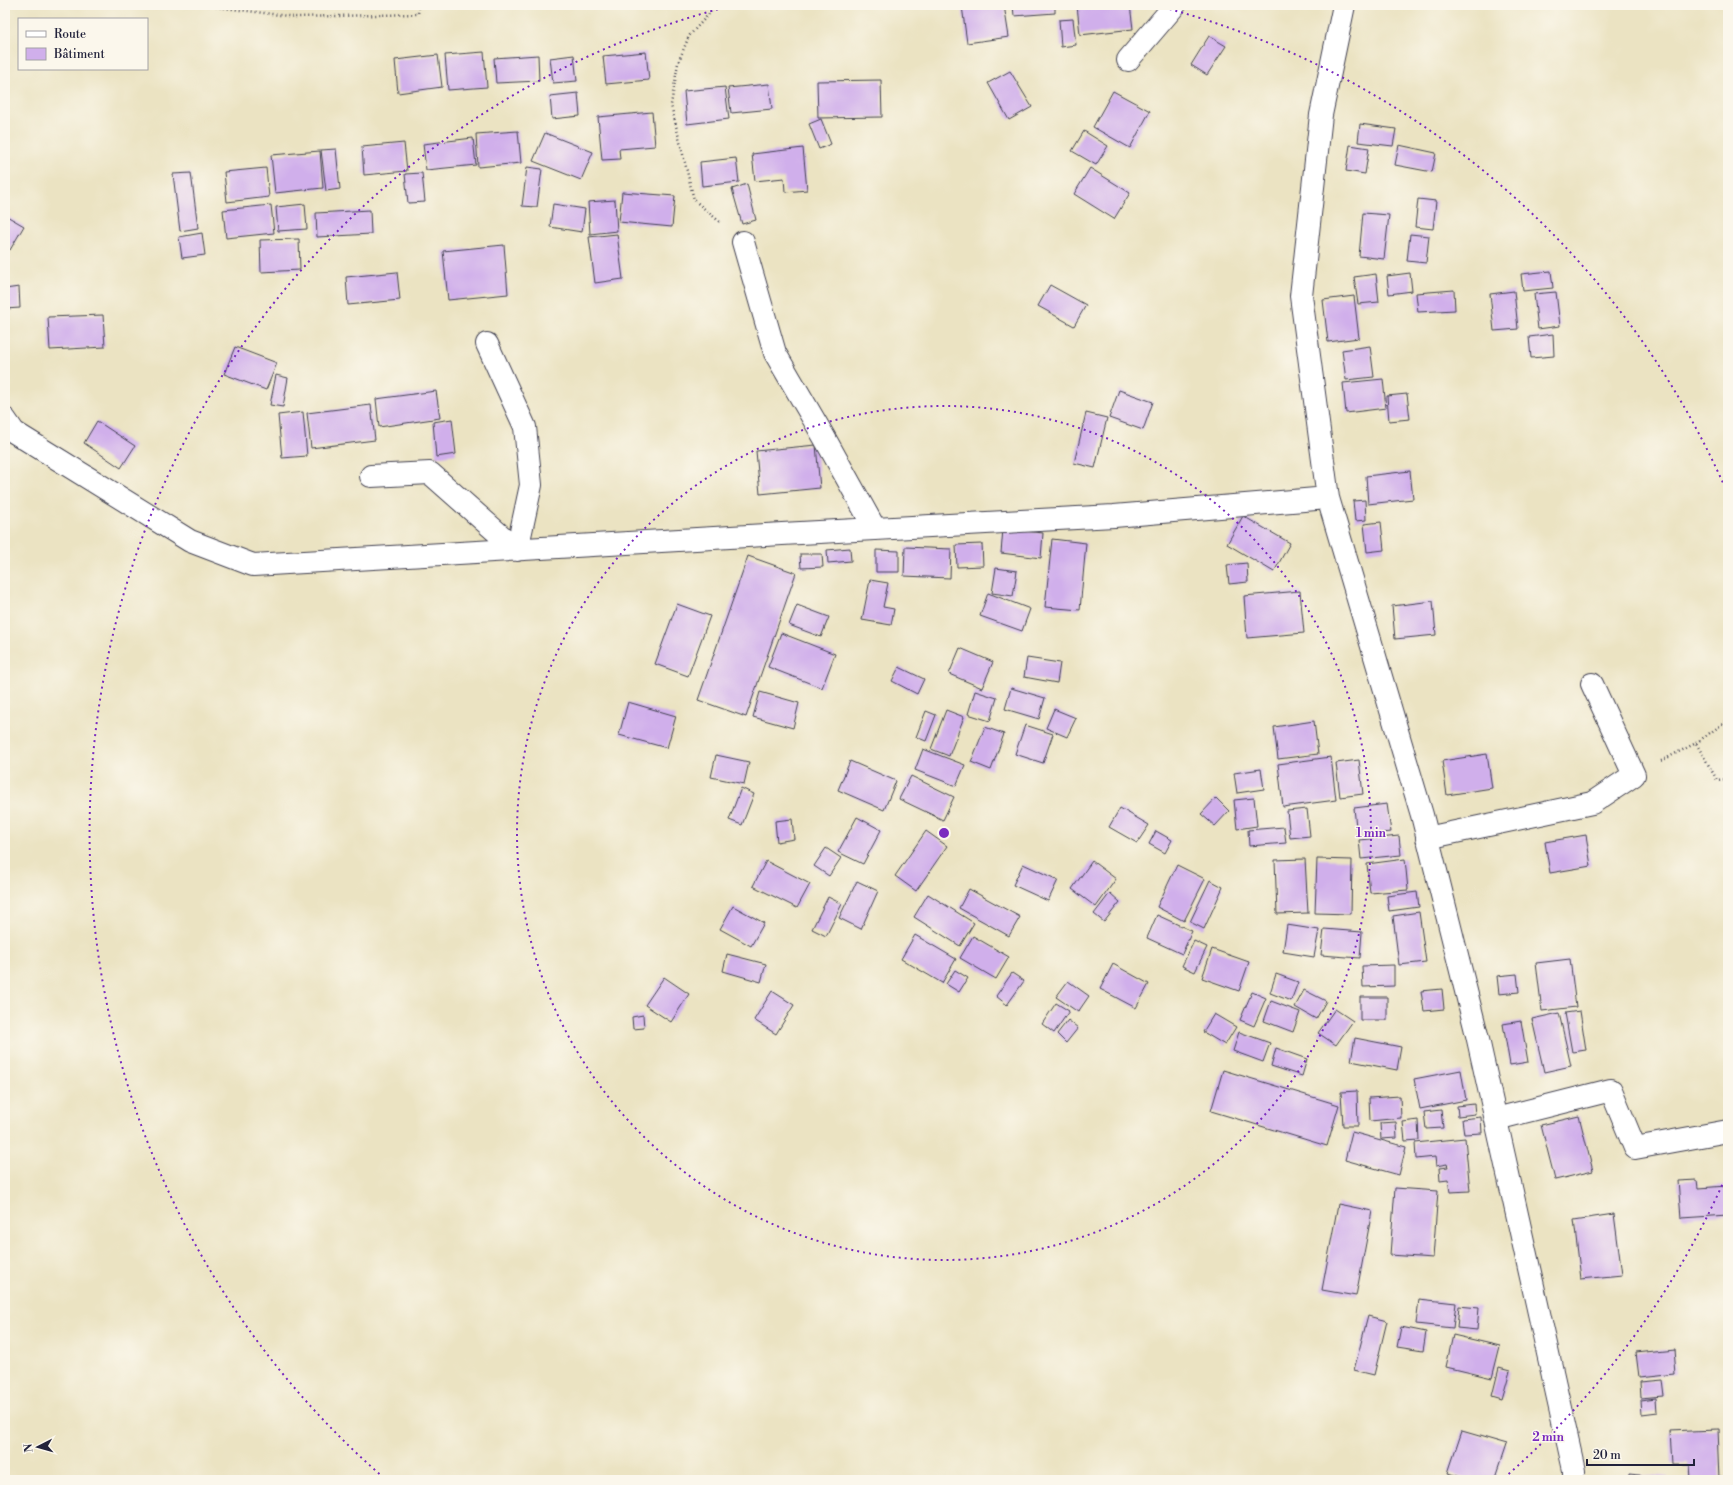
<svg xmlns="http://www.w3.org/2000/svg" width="1733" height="1485" font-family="'Libre Bodoni',serif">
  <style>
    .building { fill: #d0afeb }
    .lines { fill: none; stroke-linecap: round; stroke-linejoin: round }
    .minor-casing { stroke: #403f4f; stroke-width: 24 }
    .path { stroke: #403f4f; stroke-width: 2.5; stroke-dasharray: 1 3; stroke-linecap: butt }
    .minor { stroke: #fff; stroke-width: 22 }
    .ring { fill: none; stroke: #7b2cbf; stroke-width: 2; stroke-dasharray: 2 4 }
    .centre { fill: #7b2cbf; stroke: #fbf7ec; stroke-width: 2 }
    .ring-label { font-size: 12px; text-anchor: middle; font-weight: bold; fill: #7b2cbf; stroke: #fbf7ec; stroke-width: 3; stroke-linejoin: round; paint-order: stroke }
  </style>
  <rect width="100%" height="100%" fill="#fbf7ec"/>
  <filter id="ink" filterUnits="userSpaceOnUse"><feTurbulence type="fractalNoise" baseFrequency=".025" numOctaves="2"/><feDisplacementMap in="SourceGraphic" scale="8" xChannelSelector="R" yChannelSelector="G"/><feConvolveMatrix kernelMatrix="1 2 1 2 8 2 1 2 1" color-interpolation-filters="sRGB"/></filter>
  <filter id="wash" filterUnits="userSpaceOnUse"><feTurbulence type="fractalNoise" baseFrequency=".012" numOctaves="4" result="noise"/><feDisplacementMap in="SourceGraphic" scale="16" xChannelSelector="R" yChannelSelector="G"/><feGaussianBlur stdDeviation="0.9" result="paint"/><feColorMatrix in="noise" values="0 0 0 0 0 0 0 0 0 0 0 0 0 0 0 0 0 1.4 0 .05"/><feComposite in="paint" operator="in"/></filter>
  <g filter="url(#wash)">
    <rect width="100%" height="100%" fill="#ebe3c2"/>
    <g id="blocks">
      <!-- building -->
      <path class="building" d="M969,5h35l5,32 -42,6 -5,-37z
        M1013,5h42v8l-41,3z
        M1077,5h53l3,24 -53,6z
        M1073,19l3,26 -15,2 -2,-27z
        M1209,36l17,10 -19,29 -16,-10z
        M484,52l3,35 -39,3 -3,-35z
        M646,52l3,28 -43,4 -3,-28z
        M438,55l4,32 -44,6 -3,-33z
        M538,55l1,26 -43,2 -2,-25z
        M574,55l3,26 -24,2 -3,-25z
        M1010,71l22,36 -23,13 -21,-37z
        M881,80l1,37 -64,1 -1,-37z
        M769,84l3,25 -41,4 -3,-25z
        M725,87l4,32 -42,5 -3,-33z
        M1113,91l37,20 -20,37 -37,-21z
        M578,93l2,23 -28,3 -2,-23z
        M652,112l3,34 -36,3 1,10 -18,1 -4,-43z
        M821,119l10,25 -12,5 -10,-25z
        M1360,124l36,5 -3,17 -35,-4z
        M518,131l3,32 -43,4 -2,-33z
        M1084,131l24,15 -12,19 -24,-14z
        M545,133l48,19 -12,28 -48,-19z
        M473,138l3,27 -50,5 -3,-26z
        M404,143l3,28 -43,4 -2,-28z
        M1350,145l19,3 -4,26 -19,-3z
        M1399,145l37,8 -4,19 -37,-7z
        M803,148l4,42 -22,2 -1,-14 -29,3 -3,-27z
        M336,149l4,40 -14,2 -5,-41z
        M320,151l3,37 -48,5 -4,-38z
        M736,158l3,24 -37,4 -2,-24z
        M527,167l15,2 -5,38 -15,-1z
        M266,168l3,29 -42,5 -3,-30z
        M1090,168l40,25 -16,26 -40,-25z
        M191,173l7,55 -18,3 -7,-57z
        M422,173l3,29 -17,1 -3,-29z
        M747,184l9,36 -14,4 -10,-35z
        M622,192l53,4 -3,31 -53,-5z
        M1418,199l18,2 -3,28 -18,-2z
        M615,200l2,31 -27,3 -2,-32z
        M305,204l2,25 -29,2 -2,-24z
        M553,204l32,5 -3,23 -32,-5z
        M271,205l3,28 -48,5 -3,-28z
        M370,210l1,24 -54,3 -1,-24z
        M1363,213l26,2 -5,44 -25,-3z
        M5,215l19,11 -14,24 -5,-3z
        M202,233l3,22 -23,3 -3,-21z
        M617,234l6,45 -28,4 -6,-46z
        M1410,234l19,2 -3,27 -19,-2z
        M299,239l1,31 -39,2 -1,-32z
        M504,245l4,49 -60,6 -5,-49z
        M1551,271l2,17 -30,3 -2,-17z
        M397,272l3,28 -52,5 -2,-28z
        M1410,273l2,18 -23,3 -2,-18z
        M1376,274l3,28 -21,2 -4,-27z
        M1050,285l36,20 -12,21 -36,-20z
        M19,287l1,21 -15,1v-20z
        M1454,290l1,20 -37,2 -2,-19z
        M1514,291l4,38 -24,2 -4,-37z
        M1556,292l4,34 -22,3 -4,-35z
        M1354,296l5,42 -31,4 -5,-42z
        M103,315l2,32 -55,3 -2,-33z
        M1553,334l1,22 -23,2 -2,-21z
        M1370,346l4,31 -28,3 -4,-30z
        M235,347l42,16 -11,27 -42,-16z
        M276,375l12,3 -5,29 -13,-2z
        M1383,379l3,29 -40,5 -3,-30z
        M1119,390l34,12 -10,28 -34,-12z
        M436,391l4,27 -61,9 -3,-28z
        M1407,394l3,25 -21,2 -2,-25z
        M371,405l4,35 -64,8 -4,-35z
        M303,412l4,44 -25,2 -4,-43z
        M1086,413l21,5 -12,50 -21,-5z
        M452,419l4,35 -20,3 -3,-35z
        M97,421l38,25 -14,22 -37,-25z
        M816,445l4,43 -60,6 -4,-43z
        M1410,471l3,28 -45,5 -2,-28z
        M1365,500l1,20 -11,1 -2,-20z
        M1243,516l47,27 -16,29 -47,-28z
        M1381,522l3,28 -17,2 -3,-28z
        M1003,529l40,4 -2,25 -40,-5z
        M1052,539l34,4 -6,67 -35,-3z
        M982,544l1,22 -26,1 -1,-22z
        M905,547l46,2 -1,29 -46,-2z
        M850,548l1,13 -23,2 -1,-13z
        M876,550l23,1v21h-23z
        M800,554h22l1,13 -22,1z
        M748,556l48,17 -50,144 -48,-17z
        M1247,563l1,19 -19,2 -2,-19z
        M996,568l21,3 -4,25 -21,-3z
        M870,580l18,3 -5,24 11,2 -3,16 -29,-5z
        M1300,591l4,42 -57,5 -3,-42z
        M988,593l42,16 -8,22 -42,-15z
        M1433,601l3,34 -41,4 -3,-33z
        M677,604l33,12 -22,60 -33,-12z
        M797,605l32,12 -8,20 -32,-12z
        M781,633l54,21 -13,34 -54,-21z
        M960,648l33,14 -11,26 -33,-14z
        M1027,658l33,5 -3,20 -33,-6z
        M899,667l25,12 -7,15 -25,-13z
        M1011,688l34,10 -6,21 -34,-10z
        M975,691l22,7 -7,23 -22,-7z
        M760,692l39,11 -6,25 -40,-11z
        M628,702l48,14 -9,32 -48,-13z
        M1054,709l22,9 -9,19 -21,-9z
        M946,710l18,7 -15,39 -18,-7z
        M926,711l10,4 -10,26 -10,-4z
        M1314,721l4,33 -40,5 -4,-32z
        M1025,725l28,9 -10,29 -28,-9z
        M985,727l19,7 -13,36 -20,-8z
        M923,749l42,16 -9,21 -41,-16z
        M1487,754l5,34 -45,7 -5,-34z
        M716,755l33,7 -5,22 -33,-7z
        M1331,757l5,43 -53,7 -5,-43z
        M1359,760l4,34 -23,3 -4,-34z
        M850,761l46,20 -12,29 -46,-20z
        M1261,769l3,20 -27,4 -3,-20z
        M911,776l43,21 -11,23 -44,-21z
        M741,788l13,6 -12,31 -13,-5z
        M1216,798l13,13 -14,15 -14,-12z
        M1254,798l3,28 -20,3 -3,-29z
        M1387,804l4,28 -34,4 -3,-28z
        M1120,808l29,17 -12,18 -28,-16z
        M1307,809l3,27 -20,2 -3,-27z
        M857,817l24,13 -18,34 -25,-12z
        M792,819l2,20 -17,3 -2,-21z
        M1284,827l2,16 -37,3 -1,-16z
        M926,831l21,15 -31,45 -21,-15z
        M1156,831l16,9 -7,13 -16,-9z
        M1586,835l5,31 -41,7 -5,-31z
        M1399,836l2,19 -40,4 -2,-19z
        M826,848l15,10 -12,18 -15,-10z
        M1305,859l3,54 -31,1 -2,-54z
        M1317,859l35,1 -1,54 -36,-1z
        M1405,859l3,31 -38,3 -3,-29z
        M766,861l44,23 -13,24 -44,-22z
        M1092,861l24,18 -20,28 -24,-18z
        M1023,864l35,16 -10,21 -35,-16z
        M1177,865l28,14 -21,42 -27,-14z
        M1210,880l13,7 -19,42 -14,-7z
        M857,881l21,10 -17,38 -22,-11z
        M969,889l51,28 -11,19 -50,-28z
        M1417,892l2,15 -30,4 -2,-15z
        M1110,893l10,9 -16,20 -10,-8z
        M928,894l46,29 -14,23 -46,-29z
        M828,897l14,7 -16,32 -14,-7z
        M733,906l31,17 -13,23 -31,-17z
        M1419,912l7,50 -27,3 -6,-49z
        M1157,915l35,16 -10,23 -35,-16z
        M1287,925l32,5 -5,27 -31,-5z
        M1324,929l38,3 -2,26 -39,-3z
        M915,935l41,24 -14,24 -41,-24z
        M973,936l36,21 -13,22 -36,-21z
        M1194,941l13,6 -12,25 -13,-6z
        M1212,949l37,13 -10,29 -37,-13z
        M727,954l39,10 -5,18 -38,-11z
        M1570,959l6,48 -34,4 -6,-48z
        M1113,964l36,20 -13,24 -36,-19z
        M1394,965v21l-31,1 -1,-21z
        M955,970l13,8 -9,14 -13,-8z
        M1012,973l12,8 -17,24 -11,-9z
        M1276,974l22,8 -7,19 -21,-8z
        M1517,974l2,18 -20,2 -2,-18z
        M664,977l25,17 -18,28 -26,-17z
        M1068,981l21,15 -11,16 -22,-15z
        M1442,989l2,20 -20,2 -3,-20z
        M1304,990l22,11 -10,18 -21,-12z
        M772,991l22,14 -18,29 -22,-14z
        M1252,992l14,6 -12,28 -14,-6z
        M1360,997h27v23h-27z
        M1271,1001l29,11 -7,20 -29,-11z
        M1056,1003l13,8 -15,22 -12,-9z
        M1335,1009l18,12 -17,24 -18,-12z
        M1580,1011l6,39 -14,2 -7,-39z
        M1559,1013l12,53 -27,6 -12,-53z
        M1214,1014l22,13 -11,18 -22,-13z
        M643,1015l1,13 -11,1 -1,-12z
        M1068,1020l10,8 -12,15 -9,-9z
        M1521,1021l7,41 -18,3 -7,-41z
        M1239,1032l31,11 -7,19 -30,-11z
        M1355,1038l46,9 -4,23 -46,-9z
        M1276,1048l31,11 -5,17 -31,-10z
        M1223,1070l116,35 -12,41 -116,-35z
        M1461,1070l5,30 -46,9 -6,-30z
        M1357,1091l1,35h-15l-2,-34z
        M1400,1096l1,22 -31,3 -1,-23z
        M1474,1104l1,10 -17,2 -1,-10z
        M1441,1110l2,18 -17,1 -2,-17z
        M1579,1116l14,55 -38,9 -14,-55z
        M1481,1117l1,16 -18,1 -2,-15z
        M1418,1120l1,20 -14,1 -2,-19z
        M1396,1122l1,16 -16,1 -1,-16z
        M1352,1132l54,15 -7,28 -54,-15z
        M1465,1138l5,53 -20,1 -2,-12 -8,1 -1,-13 9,-1 -1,-3 -11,2 -1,-9 -19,2 -1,-16z
        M1697,1180l1,8 29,-2 1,29 -47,3 -3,-37z
        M1395,1188l43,3 -5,67 -43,-3z
        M1338,1204l34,7 -16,85 -34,-6z
        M1614,1214l8,61 -41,4 -7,-59z
        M1419,1299l37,4 -3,25 -37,-4z
        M1459,1306l20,2 -2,22 -20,-2z
        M1368,1316l19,5 -13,54 -20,-5z
        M1401,1327l25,5 -3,19 -26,-4z
        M1453,1335l47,11 -8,32 -46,-11z
        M1674,1349l2,24 -37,4 -3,-24z
        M1499,1368l11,3 -8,28 -10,-3z
        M1662,1379l2,17 -23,2 -1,-17z
        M1657,1398l1,14 -16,2 -1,-14z
        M1718,1429l2,50 -31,1 -1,-17h-17l-2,-32z
        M1462,1431l45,13 -12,36h-25l-22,-7z
        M1627,1474l41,4 -1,2h-40z"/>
    </g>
  </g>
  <g filter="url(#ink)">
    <use href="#blocks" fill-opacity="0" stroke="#403f4f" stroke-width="1"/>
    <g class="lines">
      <!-- minor casing -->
      <g class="minor-casing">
        <path id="minor" d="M1344,5l-23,110 -20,181 27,202 94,317 55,220 97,435v10
          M1128,60l47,-55
          M743,242l32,111 49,84 51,92
          M5,419l9,13 176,109 63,24 529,-31 332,-18 214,-18
          M371,476l59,-3 87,77 14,-65 -6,-58 -38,-83
          M1427,838l165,-35 42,-28 -42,-91
          M1496,1119l115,-29 24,58 93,-17"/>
      </g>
      <!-- path -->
      <path class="path" d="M200,5l96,12 122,-3 1,-9
        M717,5l-28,31 -11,27 -7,42 23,95 26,22
        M1696,743l32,-23
        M1661,761l35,-18 21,37 11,-1"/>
      <!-- minor -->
      <use href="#minor" class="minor"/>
    </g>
  </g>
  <!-- distance rings -->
  <g class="ring">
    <circle cx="944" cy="833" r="427"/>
    <path d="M1727 1174A854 854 0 0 1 1504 1478M384 1478A854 854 0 0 1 730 6M1158 6A854 854 0 0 1 1727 492"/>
  </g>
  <circle cx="944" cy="833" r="6" class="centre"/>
  <g class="ring-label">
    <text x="1371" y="837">1 min</text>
    <text x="1548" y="1441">2 min</text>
  </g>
  <!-- margin -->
  <rect width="1733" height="1485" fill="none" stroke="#fbf7ec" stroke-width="20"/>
  <!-- legend -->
  <rect x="18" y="18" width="130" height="52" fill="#fbf7ec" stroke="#a4a2a5"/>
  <rect x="26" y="31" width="20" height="6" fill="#ffffff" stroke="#a4a2a5"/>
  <text x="54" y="38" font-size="12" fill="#22223b">Route</text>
  <rect x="26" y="48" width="20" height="12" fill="#d0afeb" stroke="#a4a2a5"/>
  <text x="54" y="58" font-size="12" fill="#22223b">Bâtiment</text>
  <!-- north arrow -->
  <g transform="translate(38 1447) rotate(264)" stroke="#fbf7ec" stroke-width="3" paint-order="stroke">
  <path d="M0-3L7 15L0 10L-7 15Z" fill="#22223b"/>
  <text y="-6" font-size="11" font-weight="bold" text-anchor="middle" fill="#22223b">N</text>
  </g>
  <!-- scale -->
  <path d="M1587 1459v6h107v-6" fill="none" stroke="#22223b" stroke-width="2"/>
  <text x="1593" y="1459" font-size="12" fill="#22223b" stroke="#fbf7ec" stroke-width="3" paint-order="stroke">20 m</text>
</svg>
